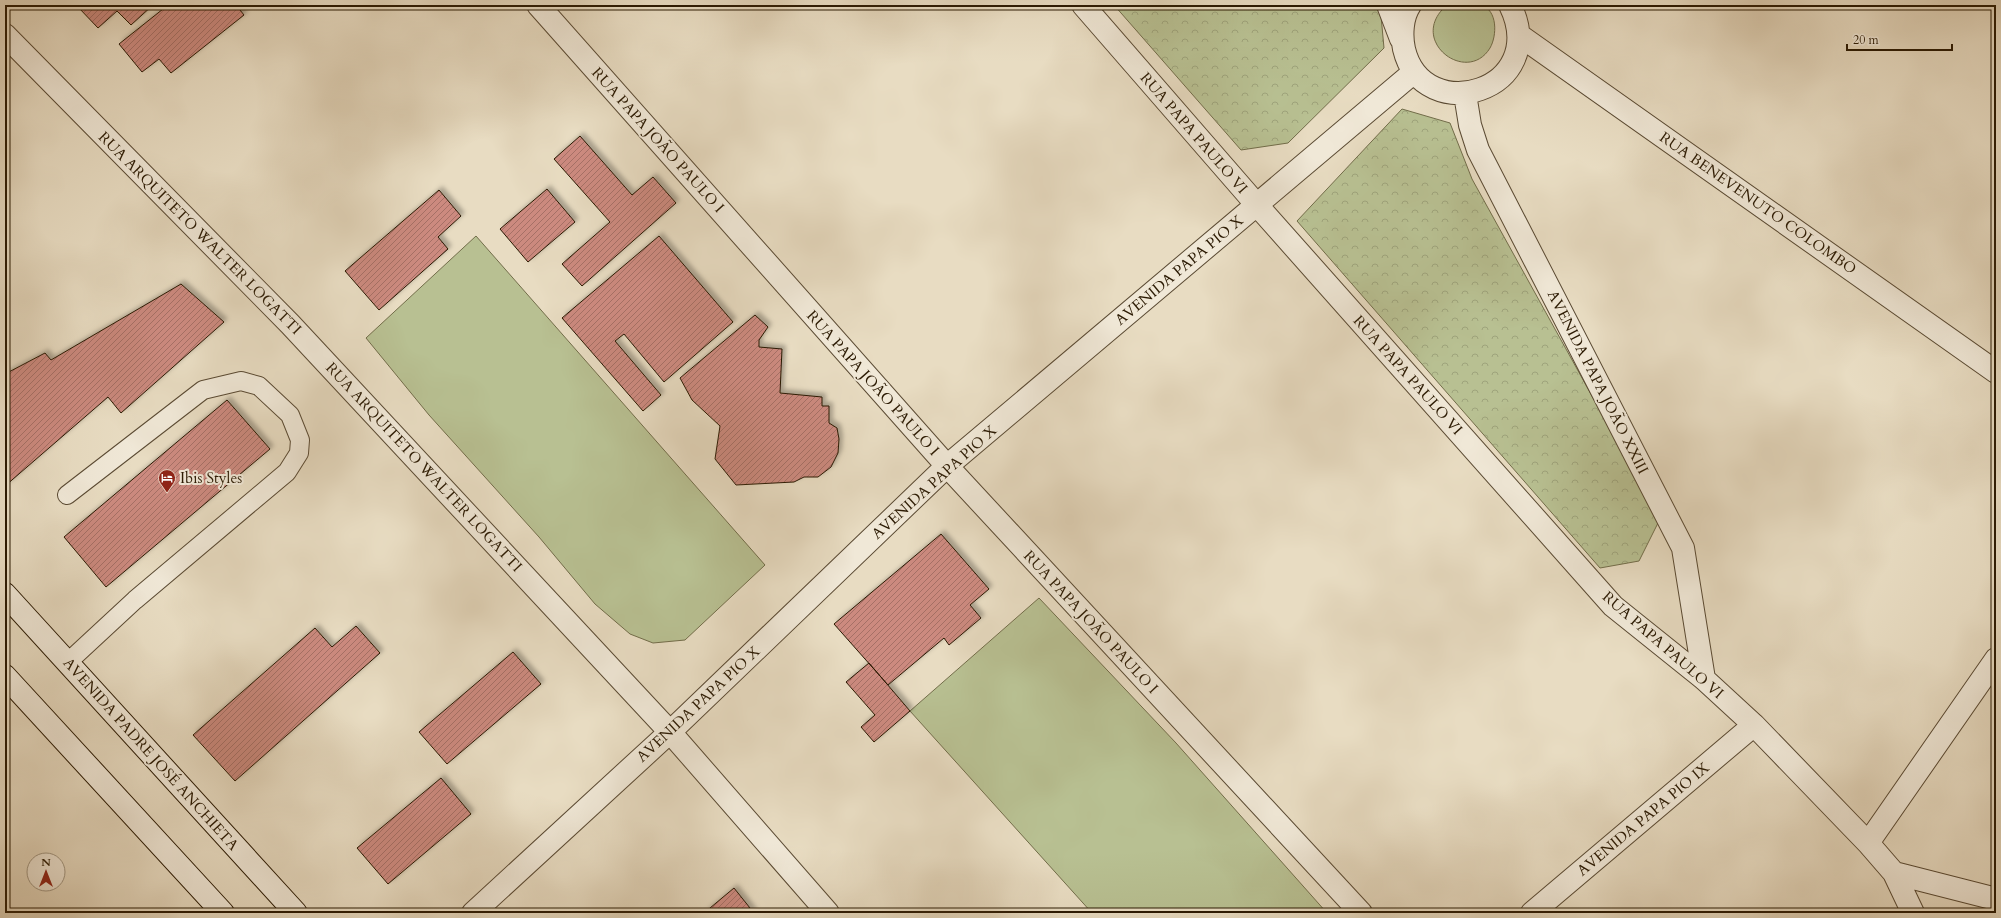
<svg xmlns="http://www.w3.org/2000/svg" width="2001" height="918" font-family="Cardo,serif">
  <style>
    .green { fill: #b8c092; stroke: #726d4a }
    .park { fill: url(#park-crowns); stroke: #726d4a }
    .building { fill: url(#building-hatch); stroke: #2b1a03; filter: url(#shadow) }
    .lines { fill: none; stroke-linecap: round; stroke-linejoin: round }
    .service-casing { stroke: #5a4a33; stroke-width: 20 }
    .minor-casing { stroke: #5a4a33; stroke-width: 24 }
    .secondary-casing { stroke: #2b1a03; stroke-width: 24 }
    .service { stroke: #f0e8d7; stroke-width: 18 }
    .minor { stroke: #f0e8d7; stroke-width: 22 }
    .secondary { stroke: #f0e8d7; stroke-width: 22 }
    .labels { text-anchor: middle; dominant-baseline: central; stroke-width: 4; stroke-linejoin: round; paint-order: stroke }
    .street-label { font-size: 15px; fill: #2b1a03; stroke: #f0e8d7 }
    .poi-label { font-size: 15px; fill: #2b1a03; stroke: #f0e8d7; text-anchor: start }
  </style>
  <defs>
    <pattern id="park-crowns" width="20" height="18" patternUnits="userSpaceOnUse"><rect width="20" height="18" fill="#b8c092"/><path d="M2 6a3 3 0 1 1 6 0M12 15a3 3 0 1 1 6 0" fill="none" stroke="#9ea47c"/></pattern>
    <pattern id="building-hatch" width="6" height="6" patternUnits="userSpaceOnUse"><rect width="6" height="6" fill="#cc8a7f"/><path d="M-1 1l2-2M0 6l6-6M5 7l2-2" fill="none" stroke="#a67066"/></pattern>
    <filter id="shadow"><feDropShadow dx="3.5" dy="-3.5" stdDeviation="2" flood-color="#0004"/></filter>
  </defs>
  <rect width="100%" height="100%" fill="#e8dcc2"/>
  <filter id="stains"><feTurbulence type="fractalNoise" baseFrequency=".005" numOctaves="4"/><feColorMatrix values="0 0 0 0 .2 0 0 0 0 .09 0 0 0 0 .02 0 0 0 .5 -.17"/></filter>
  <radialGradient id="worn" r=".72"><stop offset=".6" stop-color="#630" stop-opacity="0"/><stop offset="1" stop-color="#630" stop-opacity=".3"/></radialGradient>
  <!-- green -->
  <path class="green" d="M1447,5c10,0 25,-3 34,0 17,5 16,31 9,43 -23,38 -84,-8 -43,-43z
    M476,236l289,329 -80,75 -32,3 -23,-9 -35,-30 -56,-67 -110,-122 -63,-77z
    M1039,598l137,145 151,170h-235l-182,-202z"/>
  <!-- park -->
  <path class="park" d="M1114,5h266l4,43 -96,95 -47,7z
    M1402,109l48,14 22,56 188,340 -21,42 -39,7 -303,-347z"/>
  <!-- building -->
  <path class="building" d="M80,5h73l-22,20 -14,-14 -19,17 -20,-21z
    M168,5h68l8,10 -73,58 -12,-14 -17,13 -23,-28z
    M580,136l52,59 21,-18 23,26 -94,83 -20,-22 48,-42 -56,-63z
    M547,189l28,33 -47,40 -28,-33z
    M439,190l22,26 -23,21 10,12 -69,61 -34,-39z
    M659,236l74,86 -69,60 -40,-48 -9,7 46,54 -18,16 -81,-93z
    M181,284l43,38 -103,91 -13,-16 -103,89v-112l40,-21 6,7z
    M755,315l13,12 -9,13v7l23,2 -2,44 42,4v9h7v17l8,5 2,11 -1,14 -7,14 -13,10h-14l-10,5 -58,3 -21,-26 5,-33 -28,-26 -12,-22z
    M227,400l43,49 -164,138 -42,-50z
    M941,534l48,55 -19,16 11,13 -32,27 -5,-7 -56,47 -54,-61z
    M356,626l24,27 -145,128 -42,-46 122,-107 17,19z
    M513,652l28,32 -94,80 -28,-32z
    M869,663l41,48 -36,31 -13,-15 14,-12 -29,-33z
    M441,778l30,36 -83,70 -31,-36z
    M734,888l20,25h-50z"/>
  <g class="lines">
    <!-- service casing -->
    <g class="service-casing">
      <path id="service" d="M67,495l136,-105 38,-9 18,5 31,29 10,25 -1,13 -12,19 -152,128 -68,63"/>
    </g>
    <!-- minor casing -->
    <g class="minor-casing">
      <path id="minor" d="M538,5l409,461 414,447
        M1083,5l173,199 357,402 91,73 50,46 114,118 26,30 19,40
        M1388,5l13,34
        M1410,5c-8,12 -9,30 -6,44 19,80 148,42 106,-44
        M5,35l285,289 380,408 158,181
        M1519,35l477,337
        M1465,94l5,31 8,25 205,398 21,131
        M1868,843l128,-184
        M1894,873l102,26
        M473,913l197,-181 277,-266 467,-394
        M1532,913l222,-188"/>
    </g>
    <!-- secondary casing -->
    <g class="secondary-casing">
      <path id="secondary" d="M5,594l291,319
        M5,676l218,237"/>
    </g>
    <!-- service -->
    <use href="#service" class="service"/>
    <!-- minor -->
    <use href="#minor" class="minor"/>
    <!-- secondary -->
    <use href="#secondary" class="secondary"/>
  </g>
  <!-- icons -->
  <defs>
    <g id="hotel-pin" transform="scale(0.9)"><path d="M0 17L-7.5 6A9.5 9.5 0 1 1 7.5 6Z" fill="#8f2418" stroke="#f0e8d7"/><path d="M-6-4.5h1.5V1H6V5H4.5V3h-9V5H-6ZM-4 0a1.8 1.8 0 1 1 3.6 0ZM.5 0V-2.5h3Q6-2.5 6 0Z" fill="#fff"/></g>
  </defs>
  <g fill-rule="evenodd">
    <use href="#hotel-pin" x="167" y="478"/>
  </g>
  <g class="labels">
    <!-- street labels -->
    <g class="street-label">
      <text transform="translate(1194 133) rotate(49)">RUA PAPA PAULO VI</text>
      <text transform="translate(658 140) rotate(48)">RUA PAPA JOÃO PAULO I</text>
      <text transform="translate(1758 203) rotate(35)">RUA BENEVENUTO COLOMBO</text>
      <text transform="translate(200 233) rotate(45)">RUA ARQUITETO WALTER LOGATTI</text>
      <text transform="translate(1179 270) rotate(-40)">AVENIDA PAPA PIO X</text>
      <text transform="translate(1408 375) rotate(48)">RUA PAPA PAULO VI</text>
      <text transform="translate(1598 382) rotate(63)">AVENIDA PAPA JOÃO XXIII</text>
      <text transform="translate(873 383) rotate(48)">RUA PAPA JOÃO PAULO I</text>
      <text transform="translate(424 467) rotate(47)">RUA ARQUITETO WALTER LOGATTI</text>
      <text transform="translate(934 482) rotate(-42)">AVENIDA PAPA PIO X</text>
      <text transform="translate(1091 622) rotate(47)">RUA PAPA JOÃO PAULO I</text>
      <text transform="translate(1663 645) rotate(41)">RUA PAPA PAULO VI</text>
      <text transform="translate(698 704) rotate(-43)">AVENIDA PAPA PIO X</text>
      <text transform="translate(151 754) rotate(48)">AVENIDA PADRE JOSÉ ANCHIETA</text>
      <text transform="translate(1643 819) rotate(-40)">AVENIDA PAPA PIO IX</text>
    </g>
    <!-- poi labels -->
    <g class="poi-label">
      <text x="180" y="478">Ibis Styles</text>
    </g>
  </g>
  <!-- margin -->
  <rect width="2001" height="918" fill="none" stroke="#e8dcc2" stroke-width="20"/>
  <rect x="6" y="6" width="1989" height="906" fill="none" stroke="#2b1a03" stroke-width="2"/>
  <rect x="10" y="10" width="1981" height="898" fill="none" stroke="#2b1a03"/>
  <!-- north arrow -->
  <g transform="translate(46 872)"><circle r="19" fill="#f0e8d7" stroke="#a19682"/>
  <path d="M0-3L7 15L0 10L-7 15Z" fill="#8f2418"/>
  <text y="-6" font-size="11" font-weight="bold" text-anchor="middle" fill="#2b1a03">N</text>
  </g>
  <!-- scale -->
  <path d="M1847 44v6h105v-6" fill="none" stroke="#2b1a03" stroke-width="2"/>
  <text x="1853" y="44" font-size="12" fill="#2b1a03" stroke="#f0e8d7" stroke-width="3" paint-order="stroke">20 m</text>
  <rect width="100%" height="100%" filter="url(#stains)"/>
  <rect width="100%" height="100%" fill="url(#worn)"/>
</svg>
